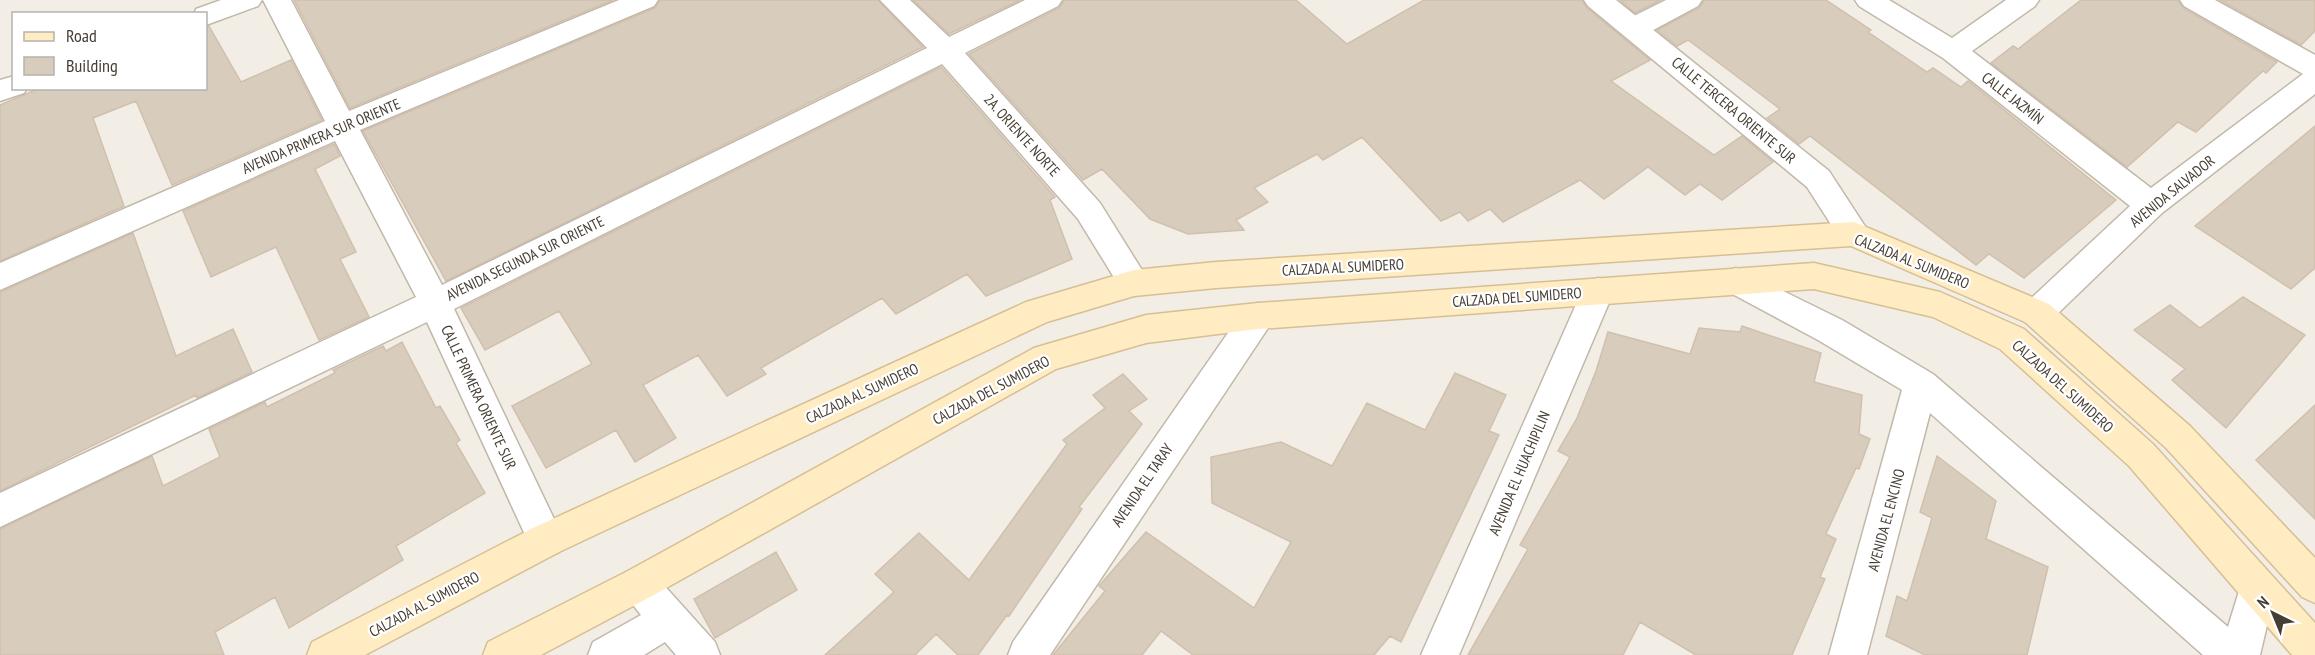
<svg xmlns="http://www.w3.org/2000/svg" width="2315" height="655" font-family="'PT Sans Narrow',sans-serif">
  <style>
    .building { fill: #d8ccbd; stroke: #d0c0ad; stroke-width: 1.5 }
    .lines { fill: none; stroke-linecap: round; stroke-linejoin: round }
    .minor-casing { stroke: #c2b8aa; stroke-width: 3 }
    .tertiary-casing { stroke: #c2b8aa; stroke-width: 3 }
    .secondary-casing { stroke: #d6bf93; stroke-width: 3 }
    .minor { fill: #fff; fill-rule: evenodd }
    .tertiary { fill: #fff; fill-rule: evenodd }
    .secondary { fill: #ffecc3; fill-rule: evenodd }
    .labels { text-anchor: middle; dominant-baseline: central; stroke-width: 4.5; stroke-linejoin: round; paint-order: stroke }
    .street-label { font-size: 15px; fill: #463e34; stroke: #fff }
  </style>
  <rect width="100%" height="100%" fill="#f3eee5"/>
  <!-- building -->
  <path class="building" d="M294,0h319l-263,108z
    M660,0h218l45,47 -477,234 -83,-150 292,-123z
    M913,0h107l-71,34z
    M1064,0h232l51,44 77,-44h158l5,8 63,52 -39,21 103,74 28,-19 31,26 -51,38 -22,-16 -15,11 -37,-28 -44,32 -24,-19 -77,42 -13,-13 -22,12 -8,-9 -19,9 -79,-84 -39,23 -6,-6 -63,34 14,14 -32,18 8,10 -56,4 -38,-15 -48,-50 -19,11 -114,-126 90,-46z
    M1620,0h41l-26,13z
    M1704,0h122l45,30 -3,2 59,40 6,-4 28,19 7,-6 148,119 -92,78 -35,-24 -13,11 -166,-129 -11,8 -32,-26 13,-9 -65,-49 -27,-20 -11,6 -20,-16 42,-22z
    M2081,0h97l5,8 94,54 -11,11 -3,-2 -67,61 -18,-10 -51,45 -136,-104 22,-17 5,3z
    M2220,0h95v31l-14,14z
    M209,26l32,56 50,-22 31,60 -150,65 -36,-84 -43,17 31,88 -124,55v-156l40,-17h166v-61z
    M941,67l114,130 -5,3 22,59 -86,37 -19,-22 -71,40 -14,-16 -121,70 5,6 -39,22 -29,-41 -55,30 33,53 -41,24 -19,-32 -70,38 -34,-62 80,-42 -33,-53 -74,39 -24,-42z
    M2315,126v142l-24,21 -96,-63z
    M334,144l6,12 -25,13 41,83 -16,7 29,58 -50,23 -43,-93 -65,30 -28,-66z
    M133,233l43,123 57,-27 19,43 -55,26 -1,-3 -196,96v-199z
    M2243,297l62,38 -79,93 -54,-48 13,-11 -51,-39 36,-25 30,23z
    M1742,326l79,27 -7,29 48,13 -3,39 11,5 -11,30 -3,-1 -30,66 10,5 -16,38 5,2 -33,76h-96l-56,-33 -17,33h-155l60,-106 -8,-4 50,-88 -12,-6 19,-33 19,-47 12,-39 82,22 9,-26 41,4z
    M402,342l34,66 4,-2 20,34 -4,3 29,50 -89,53 7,14 -114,68 -14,-31 -60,35 9,23h-224v-126l152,-73 11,30 57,-29 -11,-28 56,-27 2,5 68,-34 -2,-3 50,-24 3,5z
    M1455,373l51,22 -17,36 10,4 -98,207 -11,-6 -16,19h-181l-32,-24 -19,24h-89l52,-64 -6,-5 47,-54 108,76 37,-66 -79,-39 -1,-46 70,-15 51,24 35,-63 58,27z
    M1123,374l24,25 -18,12 13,13 -63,83 3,2 -73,107 -2,-1 -29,40h-20l-22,-21 -21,21h-90l69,-63 -19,-18 44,-41 50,47 98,-136 -4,-4 42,-32 -12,-13z
    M2315,405v114l-59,-59z
    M1937,456l59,45 -10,38 62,28 -21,88h-102l-39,-19 11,-40 10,5 25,-83 -12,-6z
    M776,552l21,38 -82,48 -21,-39z"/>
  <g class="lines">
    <!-- minor casing -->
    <g class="minor-casing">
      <path id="minor" d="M221,0h41l-4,6 -52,19v-11h-12l2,-5z
        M263,0h28l58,111 270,-111h39l-4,6 -294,124 82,155 485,-237 -47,-48h30l39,37 76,-37h37l-4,6 -93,47 135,150 50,80 -5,9 -11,4 -11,-4 -45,-73 -136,-155 -488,245 110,231 -5,12 -13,5 -13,-5 -106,-230 -427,205v-34l416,-196 -81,-156 -335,149v-27l325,-142z
        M1666,0h36l-4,6 -54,29 -10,2 -10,-2 -4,-7 4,-7z
        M1855,0h34l63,38 54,-38h33l-4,6 -63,45 179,137 152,-114 -119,-68 -4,-6h35l100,55v39l-153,119 -113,109 -12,4 -12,-4 -4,-9 4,-9 105,-98 -187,-148 -84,-52z
        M14,76v12h13l-3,5 -24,8v-21z
        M1736,268l106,52 91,54 295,253 16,-52 13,-6 13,6 6,12 -16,68h-57l-273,-242 -63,242h-38l73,-265 -84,-50 -93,-50 -5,-9 5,-9z
        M1598,278l11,4 5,9 -155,364h-38l161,-364 5,-9z
        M1258,303l12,4 4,9 -4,9 -220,330h-42l5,-13 233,-335z
        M639,566l13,6 63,70 5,13h-44l-11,-13 -21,13h-56l5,-13 48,-27 -15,-19 -6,-12 6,-12z"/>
    </g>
    <!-- tertiary casing -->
    <g class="tertiary-casing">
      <path id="tertiary" d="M1584,0h32l213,171 41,63 -5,9 -11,3 -11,-3 -36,-56 -219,-181z"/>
    </g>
    <!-- secondary casing -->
    <g class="secondary-casing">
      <path id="secondary" d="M1854,222l195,82 141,122 125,132v45l-13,-6 -136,-149 -141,-126 -174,-76 -635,42 -82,8 -87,26 -488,230 -194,103h-58l5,-13 221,-114 493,-226 108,-32 82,-8z
        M1814,263l126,29 84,37 129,115 162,179v32h-23l-163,-189 -129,-117 -67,-32 -119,-28 -556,40 -112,14 -90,26 -404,227 -111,59h-58l5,-13 138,-70 408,-224 112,-33 112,-12z"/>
    </g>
    <!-- minor -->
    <use href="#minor" class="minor"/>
    <!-- tertiary -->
    <use href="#tertiary" class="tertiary"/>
    <!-- secondary -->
    <use href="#secondary" class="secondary"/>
  </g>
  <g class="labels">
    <!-- street labels -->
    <g class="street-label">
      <text transform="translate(2013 98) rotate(38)">CALLE JAZMÍN</text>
      <text transform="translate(1734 110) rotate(40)">CALLE TERCERA ORIENTE SUR</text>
      <text transform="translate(1022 135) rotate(48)">2A. ORIENTE NORTE</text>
      <text transform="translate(321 136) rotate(-23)">AVENIDA PRIMERA SUR ORIENTE</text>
      <text transform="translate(2172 191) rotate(-39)">AVENIDA SALVADOR</text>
      <text transform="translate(525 258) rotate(-26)">AVENIDA SEGUNDA SUR ORIENTE</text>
      <text transform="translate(1912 261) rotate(22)">CALZADA AL SUMIDERO</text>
      <text transform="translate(1343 267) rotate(-3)">CALZADA AL SUMIDERO</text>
      <text transform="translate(1517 297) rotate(-4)">CALZADA DEL SUMIDERO</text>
      <text transform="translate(2063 386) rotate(42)">CALZADA DEL SUMIDERO</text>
      <text transform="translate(991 390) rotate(-28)">CALZADA DEL SUMIDERO</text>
      <text transform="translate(862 393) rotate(-25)">CALZADA AL SUMIDERO</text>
      <text transform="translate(479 397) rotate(65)">CALLE PRIMERA ORIENTE SUR</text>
      <text transform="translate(1519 473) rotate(-67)">AVENIDA EL HUACHIPILIN</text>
      <text transform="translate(1142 485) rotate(-56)">AVENIDA EL TARAY</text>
      <text transform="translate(1886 520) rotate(-75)">AVENIDA EL ENCINO</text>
      <text transform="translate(424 604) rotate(-28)">CALZADA AL SUMIDERO</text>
    </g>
  </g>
  <!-- legend -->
  <rect x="12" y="12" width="195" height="78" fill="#ffffff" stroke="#b5b2ae" stroke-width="1.5"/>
  <rect x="24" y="32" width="30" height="9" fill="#ffecc3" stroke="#b5b2ae" stroke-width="1.5"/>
  <text x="66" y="42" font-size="18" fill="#463e34">Road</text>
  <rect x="24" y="57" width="30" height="18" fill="#d8ccbd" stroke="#b5b2ae" stroke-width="1.5"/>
  <text x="66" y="72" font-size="18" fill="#463e34">Building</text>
  <!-- north arrow -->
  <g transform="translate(2273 613) rotate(317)" stroke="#ffffff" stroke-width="4.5" paint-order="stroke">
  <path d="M0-4.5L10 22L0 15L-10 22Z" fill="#463e34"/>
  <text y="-9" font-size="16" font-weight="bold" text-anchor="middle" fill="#463e34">N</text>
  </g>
</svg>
